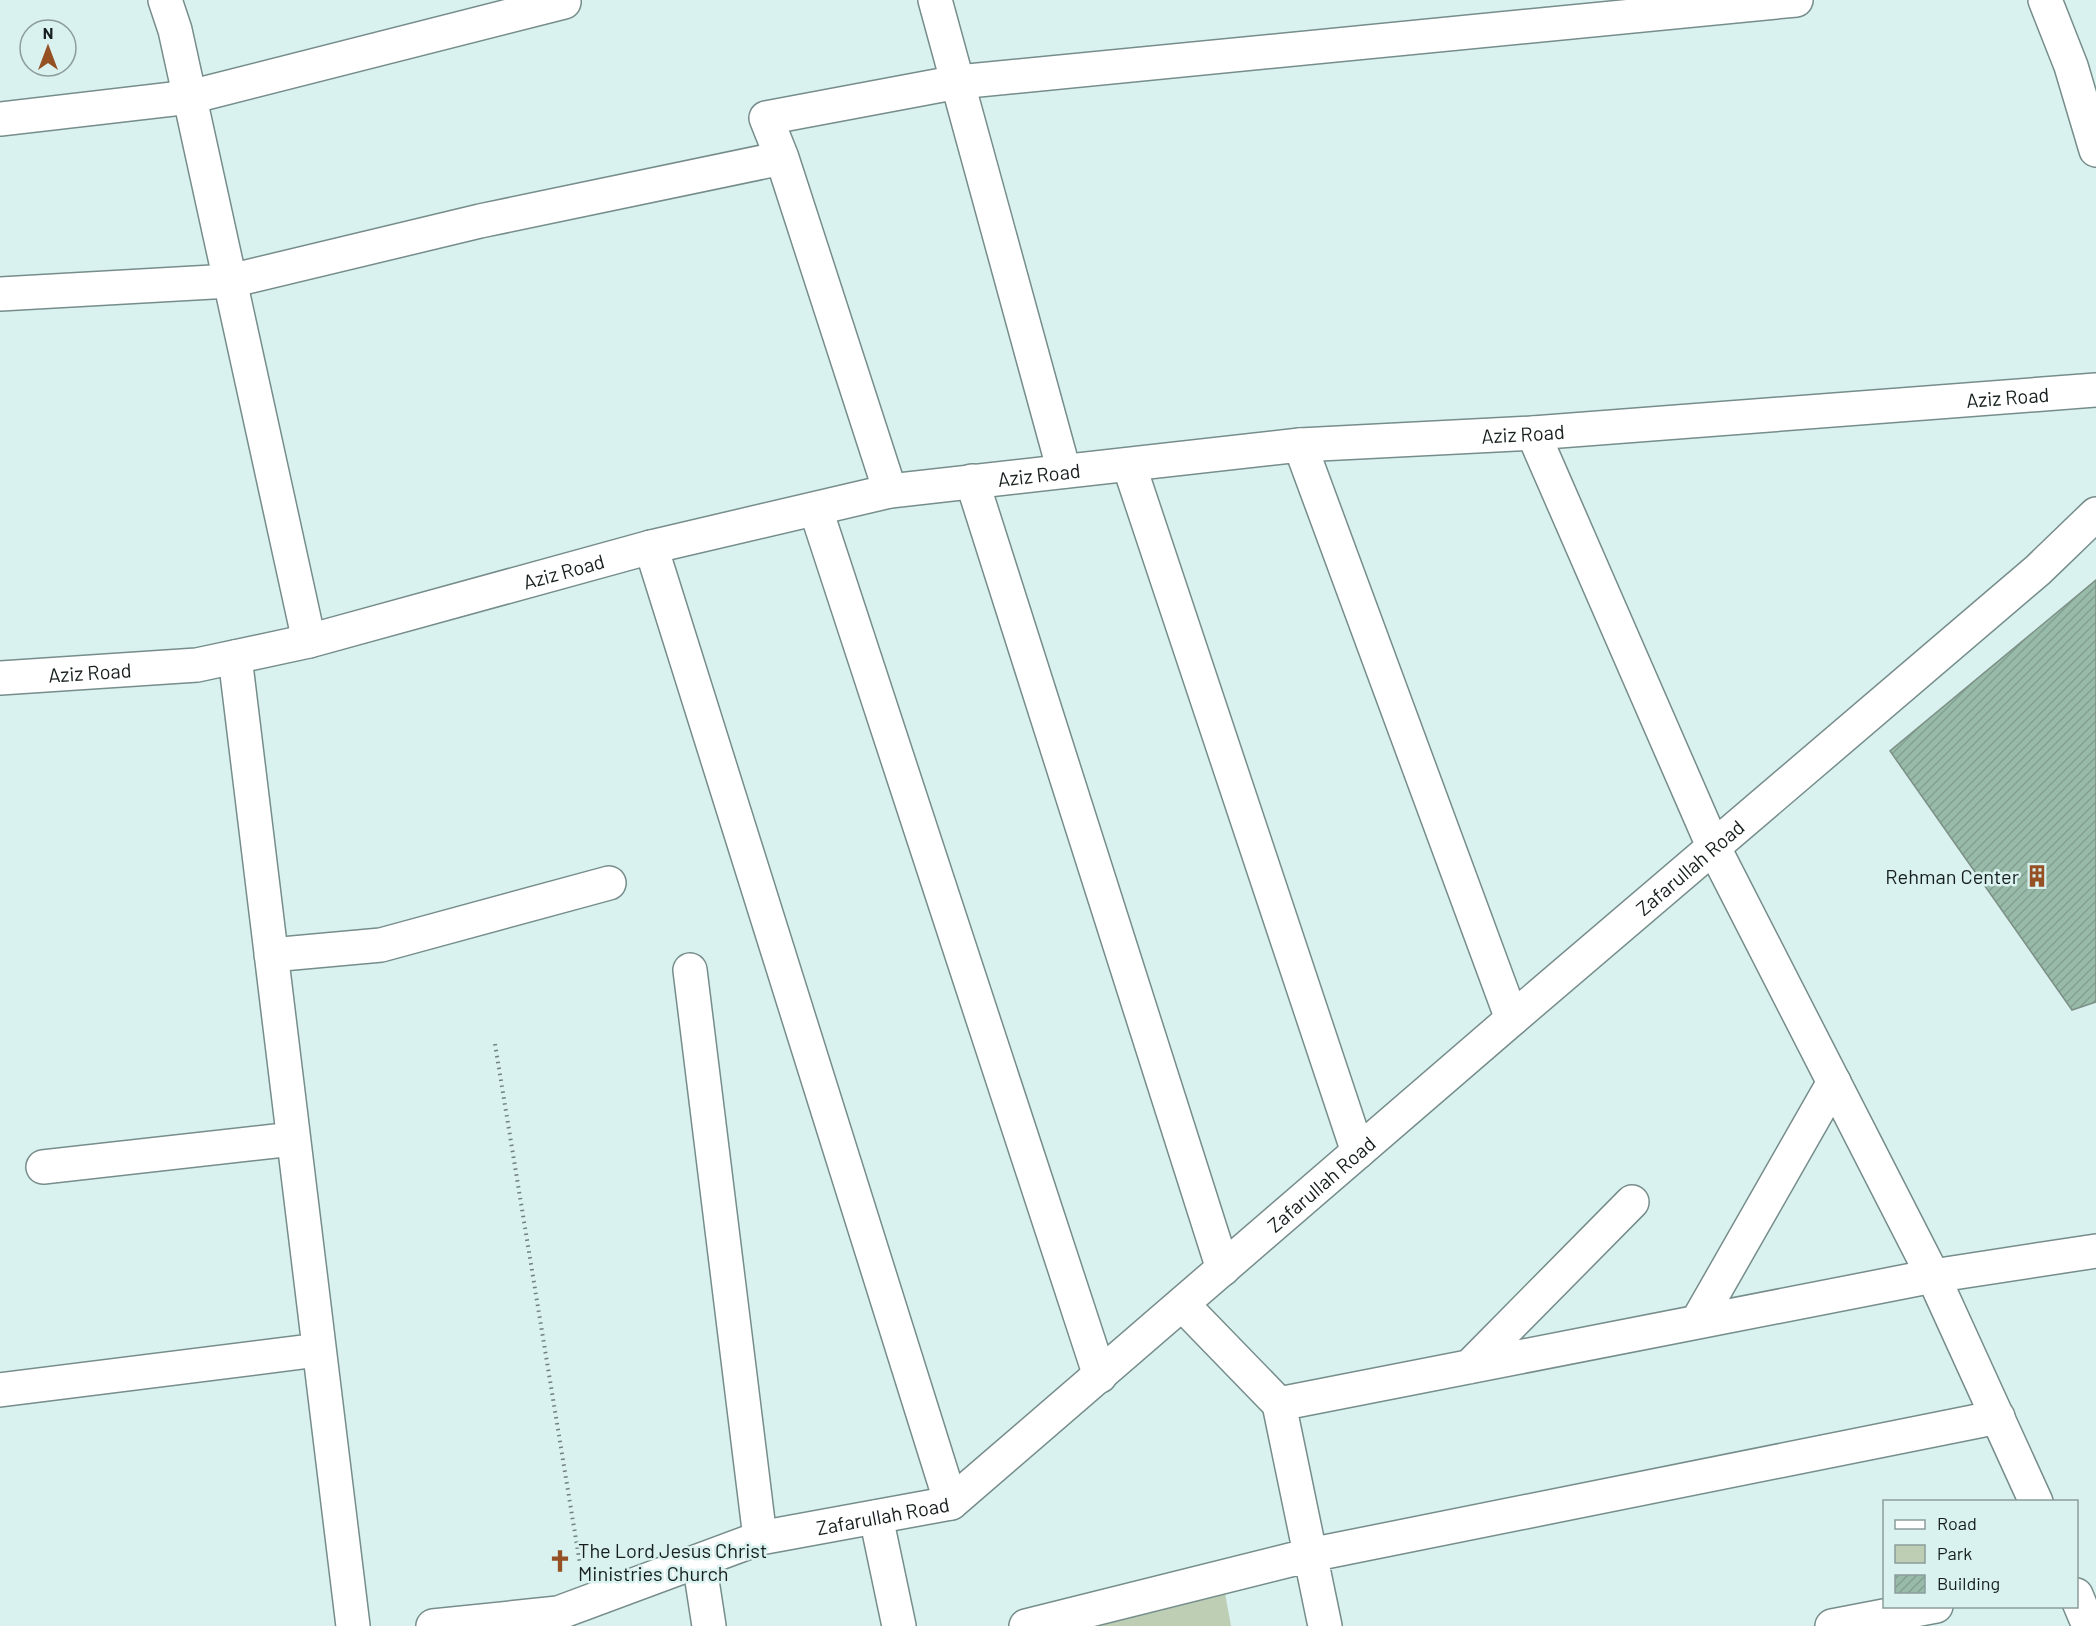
<svg xmlns="http://www.w3.org/2000/svg" width="2096" height="1626" font-family="Barlow,sans-serif">
  <style>
    .green { fill: #bdceb5 }
    .building { fill: url(#building-hatch); stroke: #7d9086; stroke-width: 1.5 }
    .lines { fill: none; stroke-linecap: round; stroke-linejoin: round }
    .minor-casing { stroke: #768d8b; stroke-width: 36 }
    .tertiary-casing { stroke: #768d8b; stroke-width: 36 }
    .secondary-casing { stroke: #768d8b; stroke-width: 36 }
    .path { stroke: #718180; stroke-width: 4; stroke-dasharray: 1.5 4.5; stroke-linecap: butt }
    .minor { stroke: #fff; stroke-width: 33 }
    .tertiary { stroke: #fff; stroke-width: 33 }
    .secondary { stroke: #fff; stroke-width: 33 }
    .labels { text-anchor: middle; dominant-baseline: central; stroke-width: 5; stroke-linejoin: round; paint-order: stroke }
    .street-label { font-size: 20px; fill: #161f1e; stroke: #d9f1ef }
    .poi-label { font-size: 20px; fill: #161f1e; stroke: #d9f1ef; text-anchor: end }
  </style>
  <defs>
    <pattern id="building-hatch" width="6" height="6" patternUnits="userSpaceOnUse" patternTransform="scale(1.5)"><rect width="6" height="6" fill="#98baa9"/><path d="M-1 1l2-2M0 6l6-6M5 7l2-2" fill="none" stroke="#829f91"/></pattern>
  </defs>
  <rect width="100%" height="100%" fill="#d9f1ef"/>
  <!-- green -->
  <path class="green" d="M1222,1577l9,49h-205z"/>
  <!-- building -->
  <path class="building" d="M2096,580v422l-24,8 -182,-259z"/>
  <g class="lines">
    <!-- minor casing -->
    <g class="minor-casing">
      <path id="minor" d="M935,0l129,471
        M0,119l190,-22 374,-95
        M782,158l108,333
        M0,294l230,-13 250,-60 302,-63 -16,-40 192,-36 838,-82
        M1533,433l180,413
        M1300,445l212,574
        M1129,465l229,687
        M972,481l251,788
        M816,510l284,866
        M651,547l300,956
        M235,657l118,969
        M271,955l110,-10 228,-62
        M690,970l70,568
        M43,1167l250,-28
        M1182,1304l97,100 46,222
        M1697,1322l137,-240
        M1469,1367l163,-165
        M0,1390l318,-40
        M1279,1404l654,-128 163,-25
        M876,1517l23,109
        M699,1561l10,65
        M1026,1626l284,-71 688,-138
        M1832,1626l104,-20"/>
    </g>
    <!-- tertiary casing -->
    <g class="tertiary-casing">
      <g id="tertiary">
        <path d="M165,0l10,30 134,611"/>
        <path d="M2045,0l26,66 25,84"/>
        <path d="M1713,846l220,430 103,226"/>
        <path d="M2076,1595l13,31"/>
        <path id="s1" d="M433,1626l125,-13 202,-75 191,-35 561,-484 526,-449 58,-56"/>
      </g>
    </g>
    <!-- secondary casing -->
    <g class="secondary-casing">
      <g id="secondary">
        <path id="s2" d="M0,678l197,-13 112,-24 342,-94 239,-56 410,-46 233,-12 563,-43"/>
      </g>
    </g>
    <!-- path -->
    <path class="path" d="M495,1044l85,520"/>
    <!-- minor -->
    <use href="#minor" class="minor"/>
    <!-- tertiary -->
    <use href="#tertiary" class="tertiary"/>
    <!-- secondary -->
    <use href="#secondary" class="secondary"/>
  </g>
  <!-- icons -->
  <defs>
    <g id="building-bare" transform="scale(1.8)"><path d="M-4-6H4V6H1V3H-1V6H-4ZM-2.5-4.3h1.7v1.8h-1.7ZM.8-4.3h1.7v1.8H.8ZM-2.5-1h1.7V.8h-1.7ZM.8-1h1.7V.8H.8Z" fill="#955123" stroke="#d9f1ef" stroke-width="2.5" paint-order="stroke"/></g>
    <g id="church-bare" transform="scale(1.8)"><path d="M-1.2-6h2.4v3.5h3.3v2.4h-3.3V6h-2.4V-.1h-3.3v-2.4h3.3Z" fill="#955123" stroke="#d9f1ef" stroke-width="2.5" paint-order="stroke"/></g>
  </defs>
  <g fill-rule="evenodd">
    <use href="#building-bare" x="2037" y="876"/>
    <use href="#church-bare" x="560" y="1561"/>
  </g>
  <g class="labels">
    <!-- street labels -->
    <g class="street-label">
      <text stroke="none"><textPath href="#s2" startOffset="2034">Aziz Road</textPath></text>
      <text stroke="none"><textPath href="#s2" startOffset="1548">Aziz Road</textPath></text>
      <text stroke="none"><textPath href="#s2" startOffset="1062">Aziz Road</textPath></text>
      <text stroke="none"><textPath href="#s2" startOffset="576">Aziz Road</textPath></text>
      <text stroke="none"><textPath href="#s2" startOffset="90">Aziz Road</textPath></text>
      <text stroke="none"><textPath href="#s1" startOffset="1510">Zafarullah Road</textPath></text>
      <text stroke="none"><textPath href="#s1" startOffset="1024">Zafarullah Road</textPath></text>
      <text stroke="none"><textPath href="#s1" startOffset="466">Zafarullah Road</textPath></text>
    </g>
    <!-- poi labels -->
    <g class="poi-label">
      <text x="2019" y="876">Rehman Center</text>
      <text x="578" y="1550" text-anchor="start">The Lord Jesus Christ<tspan x="578" dy="23">Ministries Church</tspan></text>
    </g>
  </g>
  <!-- legend -->
  <rect x="1883" y="1500" width="195" height="108" fill="#d9f1ef" stroke="#8b9d9b" stroke-width="1.5"/>
  <rect x="1895" y="1520" width="30" height="9" fill="#ffffff" stroke="#8b9d9b" stroke-width="1.5"/>
  <text x="1937" y="1530" font-size="18" fill="#161f1e">Road</text>
  <rect x="1895" y="1545" width="30" height="18" fill="#bdceb5" stroke="#8b9d9b" stroke-width="1.5"/>
  <text x="1937" y="1560" font-size="18" fill="#161f1e">Park</text>
  <rect x="1895" y="1575" width="30" height="18" fill="url(#building-hatch)" stroke="#8b9d9b" stroke-width="1.5"/>
  <text x="1937" y="1590" font-size="18" fill="#161f1e">Building</text>
  <!-- north arrow -->
  <g transform="translate(48 48)"><circle r="28" fill="#d9f1ef" stroke="#8b9d9b" stroke-width="1.5"/>
  <path d="M0-4.5L10 22L0 15L-10 22Z" fill="#955123"/>
  <text y="-9" font-size="16" font-weight="bold" text-anchor="middle" fill="#161f1e">N</text>
  </g>
</svg>
